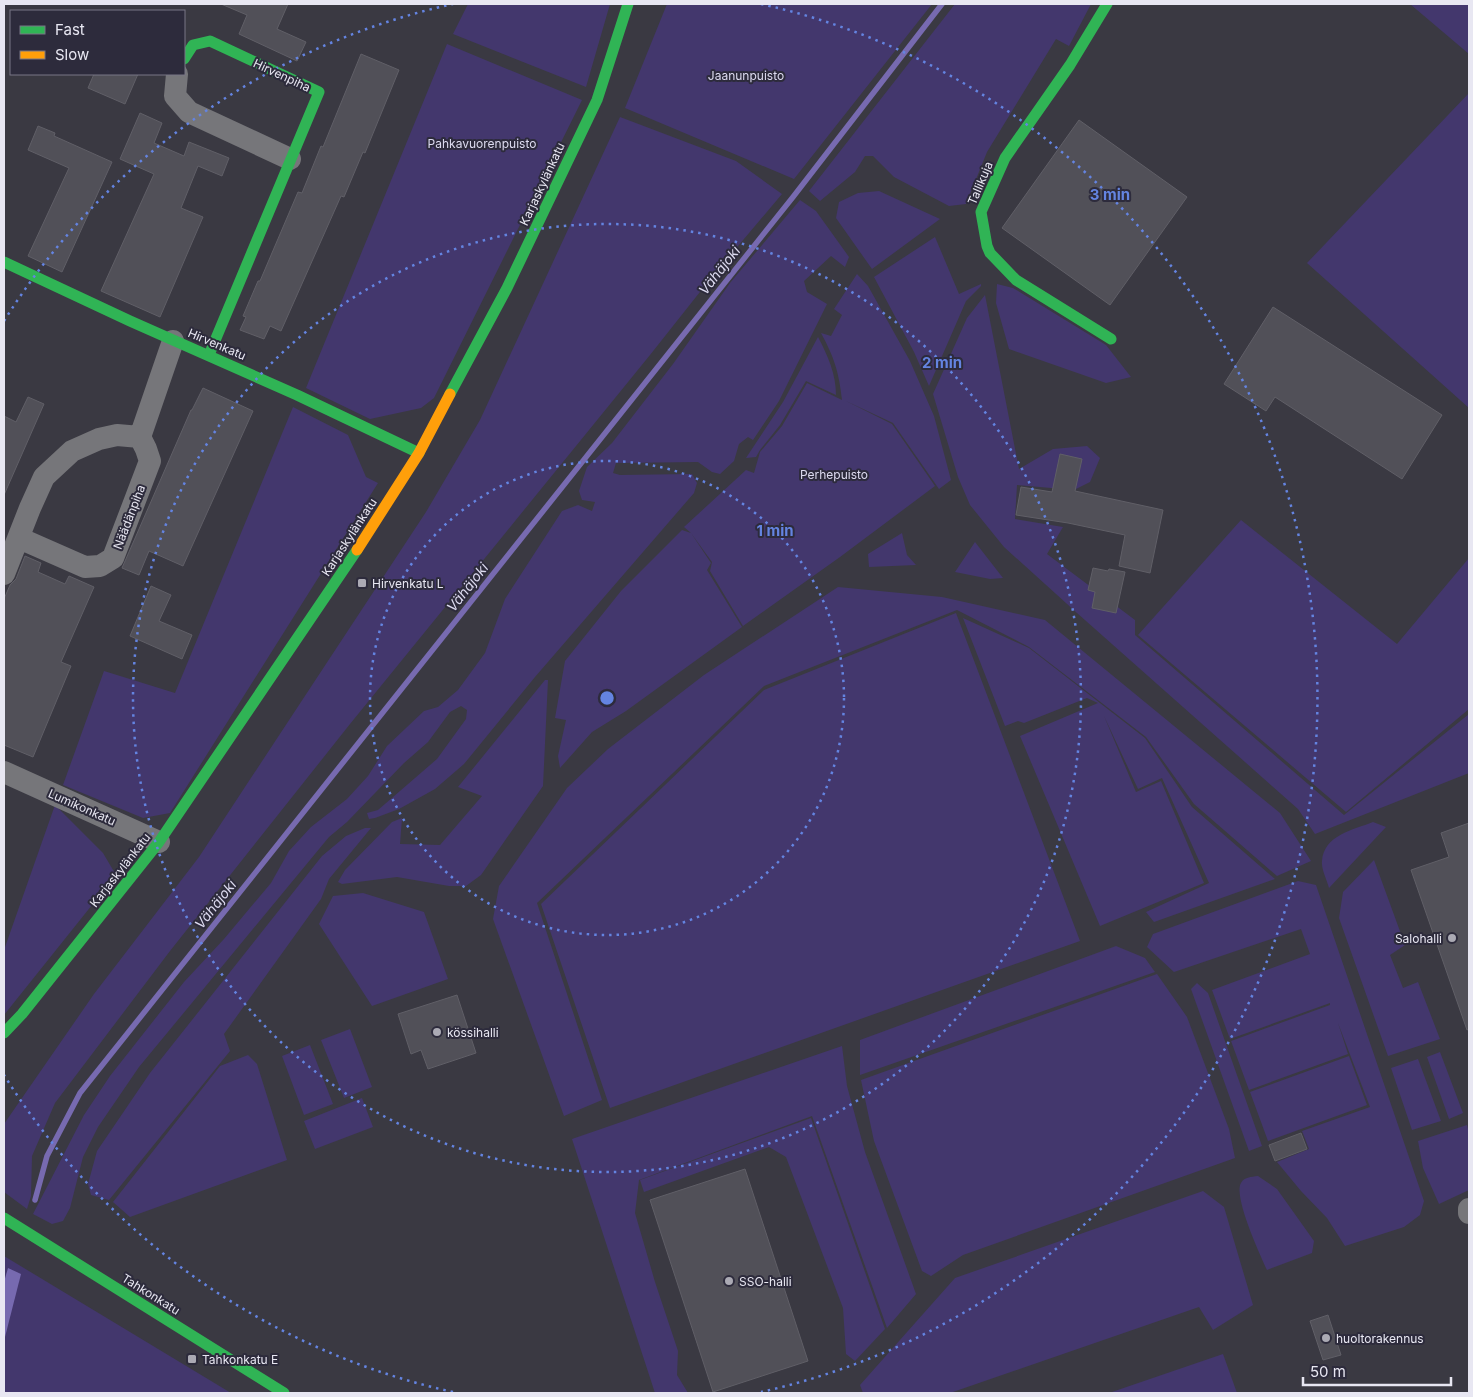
<svg xmlns="http://www.w3.org/2000/svg" width="1473" height="1397" font-family="Inter,sans-serif">
  <style>
    .green { fill: #43376d }
    .water { fill: #776ab0 }
    .lines { fill: none; stroke-linecap: round; stroke-linejoin: round }
    .stream { stroke: #776ab0; stroke-width: 5.5 }
    .building { fill: #515058; stroke: #605f67 }
    .street { stroke: #76767a; stroke-width: 22 }
    .fast { stroke: #30b455; stroke-width: 11 }
    .slow { stroke: #ff9f0a; stroke-width: 11 }
    .ring { fill: none; stroke: #6484e1; stroke-width: 2.5; stroke-dasharray: 2.5 5 }
    .poi-dot { fill: #abaab4; stroke: #2d2b3c; stroke-width: 2 }
    .labels { text-anchor: middle; dominant-baseline: central; stroke-width: 4; stroke-linejoin: round; paint-order: stroke }
    .street-label { font-size: 12px; fill: #e8e7f2; stroke: #2d2b3c }
    .park-label { font-size: 12px; fill: #dddbf0; stroke: #2d2b3c }
    .poi-label { font-size: 12px; fill: #e8e7f2; stroke: #2d2b3c; text-anchor: start }
    .water-label { font-size: 14px; font-style: italic; fill: #dcdaef; stroke: #2d2b3c }
    .centre { fill: #6484e1; stroke: #2d2b3c; stroke-width: 2.5 }
    .ring-label { font-size: 15px; text-anchor: middle; font-weight: bold; fill: #6484e1; stroke: #2d2b3c; stroke-width: 4; stroke-linejoin: round; paint-order: stroke }
  </style>
  <rect width="100%" height="100%" fill="#3a3942"/>
  <!-- green -->
  <path class="green" d="M468,4h142l-24,83 -133,-53z
    M667,4h265l-138,175 -169,-71z
    M955,4h136l-22,42 -13,-7 -69,113 -21,52 -17,2 -55,-29 -21,-21h-8l-10,16 -35,29 -11,-10z
    M1410,4h59v50z
    M447,44l135,56 -148,298 -13,10 -51,11 -64,-31z
    M1469,93v315l-162,-145z
    M620,117l116,44 46,33 -71,84 -61,77 -300,369 -180,227 -115,152 -23,53 -1,40 -4,13 -23,-17v-68l90,-130 105,-137 227,-345 54,-92z
    M879,191l61,28 -68,50 -36,-51 3,-16 19,-9z
    M800,200l16,11 33,46 -4,10 -14,-11 -27,25 3,11 20,12 -48,97 -26,39 -5,-3 -9,7 -5,17 -14,13 -8,-2 -14,-10 -82,1 -3,10 7,2 72,-1 5,9 -3,10 -159,184 -71,87 -29,25 -36,20 -24,9 -6,1 -2,-6 11,-3 59,-51 29,-40 1,-9 -6,-4 -11,6 -22,30 -24,21 -57,59 -18,15 -190,230 -41,60 -15,30 -13,51 -7,13 -11,3 -19,-10 51,-99 26,-39 74,-94 40,-43 47,-56 18,-32 22,-24 36,-28 21,-23 19,-30 37,-35 14,-4 20,-17 27,-37 20,-54 57,-88 16,-6 14,6 3,-9 -13,-2 -3,-9 8,-24 25,-24 61,-79 57,-81z
    M935,237l24,57 22,-10v2l-15,15 -37,85 -15,-34 -40,-75z
    M857,274l11,12 42,75 24,55 17,64 -12,9 -46,-66 -47,-22 46,23 43,62 -95,71 -97,69 -33,-55 2,-9 -21,-29 20,30 -4,7 35,57 -116,84 -34,21 -32,36 -2,-12 8,-36 -11,-2 10,-57 56,-70 61,-61 9,3 -7,-6 62,-57 8,3 6,-21 22,-26 25,-43 35,17c-3,-28 -8,-43 -21,-67l10,3 11,-21 -8,-6z
    M997,284l16,4 93,57 25,32 -25,6 -97,-34 -13,-46z
    M985,295l34,174 34,-20 34,-3 13,12 -10,24 -16,8 -57,-5 -2,34 48,8 -16,27 88,66v15l209,180 125,-101v59l-154,61 -17,-25 -221,-196 -73,-66 -34,-42 -12,-28 -25,-83 34,-76z
    M818,337c10,19 18,37 18,58l-30,-14 -26,44 -20,25 -4,7 -10,1 37,-56z
    M293,407l55,28 18,42 12,6 -208,330 -27,5 -80,-33 41,-114 71,22z
    M1241,520l156,124 72,-86v151l-123,103 -208,-177z
    M902,533l5,22 9,10 -47,2 -1,-13z
    M975,542l28,36 -13,1 -35,-7z
    M838,587l104,10 103,23 235,193 31,48 -34,15 -83,-72 -48,-67 -117,-90 -72,-37 -193,76 -227,217 65,197 -38,16 -71,-197 6,-33 68,-98 41,-39 96,-74z
    M956,613l124,328 -470,167 -69,-204 223,-214z
    M963,618l66,30 116,90 47,69 83,72 -121,43 -8,-10 63,-29 -47,-105 -24,11 -34,-73 32,76 25,-11 43,102 -104,43 -80,-190 78,-33 -11,-5 -63,25 -6,-2 -13,5z
    M545,680h3l-5,106 -62,89 -15,11h-17l-52,-9 -55,7 -4,-2 7,-12 47,-48 10,-4 -2,26 40,1 42,-49 -24,-9z
    M55,805l48,48 13,22 -112,140v-65z
    M1373,822l13,5 -57,61c-2,-8 -8,-19 -7,-27 2,-26 31,-31 51,-39z
    M365,828h6l-42,51 -8,20 -97,135 6,17 -121,149 -18,-5 -3,-11 9,-33 53,-78 172,-217 24,-20z
    M1374,860l31,85 -15,10 13,33 15,-6 22,57 -52,17 -49,-138 4,-26z
    M1298,881l18,4 108,316 -4,14 -16,12 -59,19 -18,-28 -26,-27 -24,-29 32,-13 -7,-18 68,-24 -32,-84 10,31 -99,36 -18,-49 99,-36v-2l-100,36 -18,-49 98,-36 -9,-25 -127,43 -27,-25 6,-13z
    M363,893l61,19 24,67 -76,27 -53,-82 14,-28z
    M1116,946l29,12 10,14 -295,103v-35z
    M1157,974l30,43 42,112 6,29 -272,97 -32,21 -9,-5 -48,-130 -13,-61z
    M1197,983l11,10 54,153 -13,5 -58,-162z
    M350,1029l22,58 -28,11 -23,-58z
    M310,1045l23,59 -29,11 -22,-59z
    M842,1046l5,40 18,66 51,142 -29,34 -75,-212 -173,64 -4,33 20,69 23,69 -1,24 11,18h-33l-83,-254z
    M1440,1052l23,61 -14,6 -22,-62z
    M248,1055l9,9 30,96 -157,57 -17,-15 107,-136z
    M1349,1056l18,49 -99,36 -18,-49z
    M1418,1059l23,62 -29,9 -21,-62z
    M362,1098l11,29 -58,22 -11,-28z
    M811,1118l74,211 -30,32 -9,-7 -3,-46 -57,-151 -17,-10 -125,45 -4,-12z
    M1467,1125l2,8v57l-30,14 -16,-36 -5,-27z
    M1258,1176l19,13 37,52 -2,12 -45,17c-7,-15 -34,-74 -26,-87 3,-6 10,-6 17,-7z
    M1203,1191l21,16 29,98 -40,25 -14,-23 -249,86h-87l-3,-8 95,-107z
    M4,1256l227,137h-227z
    M1223,1354l14,39h-128z"/>
  <!-- water -->
  <path class="water" d="M8,1268l13,6 -17,67v-59z"/>
  <g class="lines">
    <!-- stream -->
    <path class="stream" d="M35,1200l12,-44 33,-63 713,-896 149,-193"/>
  </g>
  <!-- building -->
  <path class="building" d="M221,4h67l-11,25 29,13 -9,19 -58,-27 8,-19z
    M361,54l38,16 -34,83 -2,-1 -19,45 -3,-1 -60,135 -11,-5 -6,13 -24,-9 6,-13 -3,-1 15,-35h2l38,-89 4,1 19,-47 2,1z
    M94,74h44l-13,30 -37,-16z
    M140,113l22,10 -8,20 30,13 5,-14 40,16 -7,18 -24,-10 -17,42 22,9 -43,100 -59,-26 53,-117 -34,-15z
    M1079,120l108,77 -77,108 -108,-77z
    M38,126l17,7 -1,3 58,26 -50,110 -34,-16 41,-88 -41,-18z
    M1273,307l169,108 -40,64 -127,-82 -9,14 -42,-27z
    M203,388l50,23 -70,155 -34,-15 -10,24 -17,-7 69,-158h1z
    M28,397l16,7 -40,91v-79l12,6z
    M1060,454l22,5 -7,32 88,19 -13,63 -31,-7 6,-31 -57,-12 -52,-8 5,-28 31,5z
    M25,556l16,7 -3,9 27,12 4,-8 25,11 -33,75 10,4 -38,91 -29,-12v-146l6,-14 6,-6z
    M1093,568l15,3 1,-2 16,3 -9,41 -24,-5 3,-16 -7,-2z
    M151,586l20,9 -12,26 33,14 -10,24 -52,-23z
    M1469,823v206l-2,1 -56,-160 38,-13 -8,-24z
    M457,995l19,58 -48,16 -7,-19 -10,4 -13,-40z
    M1301,1133l6,16 -32,12 -6,-16z
    M745,1169l63,192 -95,31 -63,-192z
    M1328,1315l13,40 -18,5 -13,-39z"/>
  <g class="lines">
    <!-- street -->
    <path class="street" d="M177,74l-2,22 14,16 101,47
      M19,538l66,29 15,-1 13,-8 37,-97 -4,-12 -6,-12
      M4,574l26,-66 14,-31 28,-26 27,-12 18,-4 23,2 33,-96
      M4,772l155,70
      M1469,1209v4"/>
    <!-- fast -->
    <path class="fast" d="M1107,4l-37,61 -65,93 -24,54 6,34 3,7 26,27 95,59
      M184,59l9,-14 17,-4 109,51 -110,263
      M4,262l126,59 167,74 122,58
      M450,394l57,-106 90,-188 31,-96
      M4,1033l18,-19 137,-172 198,-292
      M4,1218l280,175"/>
    <!-- slow -->
    <path class="slow" d="M357,550l62,-97 31,-59"/>
  </g>
  <!-- distance rings -->
  <g class="ring">
    <circle cx="607" cy="698" r="237"/>
    <circle cx="607" cy="698" r="474"/>
    <path d="M453 1392A711 711 0 0 1 4 1075M4 321A711 711 0 0 1 453 4M761 4A711 711 0 0 1 761 1392"/>
  </g>
  <!-- markers -->
  <g class="poi-dot">
    <rect x="357" y="578" width="10" height="10" rx="2.5"/>
    <circle cx="1452" cy="938" r="5"/>
    <circle cx="437" cy="1032" r="5"/>
    <circle cx="729" cy="1281" r="5"/>
    <circle cx="1326" cy="1338" r="5"/>
    <rect x="187" y="1354" width="10" height="10" rx="2.5"/>
  </g>
  <g class="labels">
    <!-- street labels -->
    <g class="street-label">
      <text transform="translate(282 75) rotate(25)">Hirvenpiha</text>
      <text transform="translate(980 183) rotate(-67)">Tallikuja</text>
      <text transform="translate(542 184) rotate(-65)">Karjaskylänkatu</text>
      <text transform="translate(217 344) rotate(23)">Hirvenkatu</text>
      <text transform="translate(129 517) rotate(-69)">Näädänpiha</text>
      <text transform="translate(349 537) rotate(-57)">Karjaskylänkatu</text>
      <text transform="translate(82 807) rotate(24)">Lumikonkatu</text>
      <text transform="translate(120 870) rotate(-52)">Karjaskylänkatu</text>
      <text transform="translate(151 1294) rotate(32)">Tahkonkatu</text>
    </g>
    <!-- park labels -->
    <g class="park-label">
      <text x="746" y="75">Jaanunpuisto</text>
      <text x="482" y="143">Pahkavuorenpuisto</text>
      <text x="834" y="474">Perhepuisto</text>
    </g>
    <!-- poi labels -->
    <g class="poi-label">
      <text x="372" y="583">Hirvenkatu L</text>
      <text x="1442" y="938" text-anchor="end">Salohalli</text>
      <text x="447" y="1032">kössihalli</text>
      <text x="739" y="1281">SSO-halli</text>
      <text x="1336" y="1338">huoltorakennus</text>
      <text x="202" y="1359">Tahkonkatu E</text>
    </g>
    <!-- water labels -->
    <g class="water-label">
      <text transform="translate(719 270) rotate(-52)">Vähäjoki</text>
      <text transform="translate(467 587) rotate(-52)">Vähäjoki</text>
      <text transform="translate(215 904) rotate(-52)">Vähäjoki</text>
    </g>
  </g>
  <circle cx="607" cy="698" r="8" class="centre"/>
  <g class="ring-label">
    <text x="1110" y="200">3 min</text>
    <text x="942" y="368">2 min</text>
    <text x="775" y="536">1 min</text>
  </g>
  <!-- border -->
  <rect width="1473" height="1397" fill="none" stroke="#e8e7f2" stroke-width="10"/>
  <!-- legend -->
  <rect x="10" y="10" width="175" height="65" fill="#2d2b3c" stroke="#787685"/>
  <rect x="20" y="26" width="25" height="8" fill="#30b455" stroke="#787685"/>
  <text x="55" y="35" font-size="15" fill="#e8e7f2">Fast</text>
  <rect x="20" y="51" width="25" height="8" fill="#ff9f0a" stroke="#787685"/>
  <text x="55" y="60" font-size="15" fill="#e8e7f2">Slow</text>
  <!-- scale -->
  <path d="M1303 1377v8h148v-8" fill="none" stroke="#e8e7f2" stroke-width="2.5"/>
  <text x="1310" y="1377" font-size="15" fill="#e8e7f2" stroke="#2d2b3c" stroke-width="4" paint-order="stroke">50 m</text>
</svg>
